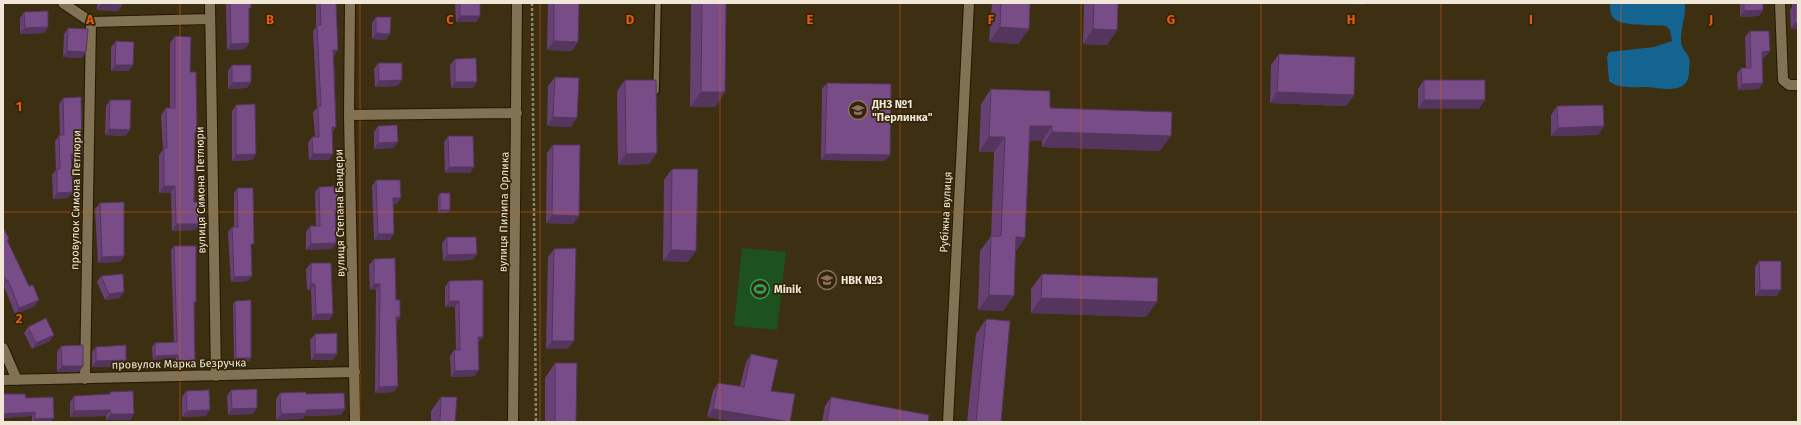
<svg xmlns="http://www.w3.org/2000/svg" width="1801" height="425" font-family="'Fira Sans',sans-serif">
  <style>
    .green { fill: #1d511e }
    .water { fill: #146492 }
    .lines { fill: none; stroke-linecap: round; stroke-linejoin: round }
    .service-casing { stroke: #241700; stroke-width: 8 }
    .minor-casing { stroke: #241700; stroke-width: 12 }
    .path { stroke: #8e836b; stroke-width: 2.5; stroke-dasharray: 3 2; stroke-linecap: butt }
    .service { stroke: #817253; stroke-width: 5.5 }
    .minor { stroke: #817253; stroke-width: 10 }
    .wall { fill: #674174 }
    .shaded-wall { fill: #54355e }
    .building { fill: #784c87; stroke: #54355e }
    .grid { fill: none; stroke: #e8590c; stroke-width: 1; stroke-opacity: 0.55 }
    .labels { text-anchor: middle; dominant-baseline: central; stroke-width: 3.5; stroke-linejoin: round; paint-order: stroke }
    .poi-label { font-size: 11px; font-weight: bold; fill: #f0e7d6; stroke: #332507; text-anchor: start }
    .street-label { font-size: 11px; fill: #f0e7d6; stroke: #332507 }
    .grid-label { font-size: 13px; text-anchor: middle; font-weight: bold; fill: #e8590c; stroke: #332507; stroke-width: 3.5; stroke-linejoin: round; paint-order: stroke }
  </style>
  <rect width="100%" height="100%" fill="#3d2f12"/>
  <!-- green -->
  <path class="green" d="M742,248l44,4 -9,78 -43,-4z"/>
  <!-- water -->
  <path class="water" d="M1610,3h75c1,14 -5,26 -4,40 1,6 5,8 7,13 3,4 1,11 1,16 0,22 -25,17 -41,15 -11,0 -31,2 -39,-6l-2,-24 2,-5 45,-5 18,-6 -2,-11 -4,-4c-10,-1 -43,0 -50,-6 -6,-4 -6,-10 -6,-17z"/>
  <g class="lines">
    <!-- service casing -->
    <g class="service-casing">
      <path id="service" d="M656,91l2,-88"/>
    </g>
    <!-- minor casing -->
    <g class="minor-casing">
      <path id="minor" d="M63,3l28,19 119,-3
        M210,3l6,373
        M350,3l-1,112 6,307
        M1780,3l3,77 6,5h9
        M349,115l168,-2
        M3,348l14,32
        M85,379l6,-357
        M3,380l352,-8
        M513,422l4,-419
        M948,422l21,-419"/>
    </g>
    <!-- path -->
    <path class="path" d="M532,3l4,419"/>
    <!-- service -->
    <use href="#service" class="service"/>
    <!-- minor -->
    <use href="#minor" class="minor"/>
  </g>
  <!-- wall -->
  <path class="wall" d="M97,3h25v2l-4,6 -21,-1z
    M226,3h25l-2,8v32l-4,6 -18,1z
    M316,3h20l-2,53 2,71 -4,5 -3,28h-20l-1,-17 4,-6h3l-2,-25 4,-4 -4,-77 3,-4z
    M455,3h25v13l-4,6h-20z
    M548,3h31l-1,39 -6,9 -25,-1z
    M691,3h35l-1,89 -10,15h-25z
    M992,3h38l-1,26 -11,15 -29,-2z
    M1084,3h34l-1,27 -10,15 -24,-1z
    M1740,3h23v7l-4,6 -19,1z
    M1792,3h6v26h-7l-1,-19 2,-3z
    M24,12l24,15 -4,6 -24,1v-16z
    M376,17l10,23 -14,-1v-16z
    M68,28l18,24 -4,6 -19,-1 1,-23z
    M1750,31l20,20 -5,6 -3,1 -3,31 -21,1 -1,-16 4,-6h5l-1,-31z
    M175,36l15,36 7,60 -3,3v67l5,22 -4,6 -23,1 -1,-38h-12v-38l4,-5 -2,-35 5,-7h4v-65z
    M116,41l13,30h-18v-24z
    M1279,54l75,41 -8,11 -76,-3 1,-38z
    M455,59l18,29h-22l-1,-23z
    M378,63l20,23 -23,1 -1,-18z
    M232,65l19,17 -4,6 -19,1v-18z
    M555,77l16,50 -24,-1 1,-40z
    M625,80l24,84 -31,1 -1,-74z
    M1424,80l55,29h-61v-20z
    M827,83l58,78 -64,-1 1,-71z
    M991,89l59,19 110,43 -118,-4v-6h-13l-14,111 -12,59 -25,-1 2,-59 11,-15 3,-84h-15l2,-48z
    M63,98l15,62h-7l-3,38 -15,1 -1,-24 4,-5 -1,-29 5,-6 -1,-31z
    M110,100l16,36 -21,-1 1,-29z
    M236,105l20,49 -4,6 -20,1v-50z
    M1557,106l41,29 -47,1v-21z
    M378,126l16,22 -20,1v-17z
    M448,136l22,37h-25l-1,-31z
    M553,145l26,71 -6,8 -27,-1 1,-70z
    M672,169l16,93 -25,-1 1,-81z
    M376,180l21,24h-4l-3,36h-16l-2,-54z
    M319,187l19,22 -3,5 1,29 -4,6 -26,1v-18l4,-6h6l-1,-34z
    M237,188l14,60 1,28 -4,5 -17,1 -3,-50 4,-5h2v-34z
    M440,193l8,20h-10v-17z
    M100,203l24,53 -4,6 -22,1 -3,-54z
    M3,227l5,14 27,65 -20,8 -11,-28h-1z
    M447,237l30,17 -5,6 -29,1 -1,-18z
    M174,246l22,56 -2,2 -1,62 -17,1v-9l-23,2 -1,-13 3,-4 19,-1 -3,-92z
    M554,249l14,100h-22l2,-92z
    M374,259l22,41 4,17 -3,5 -3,70 -19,1 1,-103h-6l-1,-25z
    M1759,261l18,35h-22v-29z
    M311,263l22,51 -4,6h-17l-1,-30h-4l-1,-21z
    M1042,274l104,43 -115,-4v-24z
    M101,276l19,22 -15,2 -8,-18z
    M483,280l-5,63 -3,33 -24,1 -1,-21 4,-6h2l-1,-43h-10v-20l4,-6z
    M235,301l16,57 -2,3h-15l-1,-57z
    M986,319l15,103h-34l9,-88z
    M28,327l22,14 -18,8 -8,-16z
    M315,334l18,26h-22l-1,-20z
    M61,346l18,26h-22v-20z
    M96,347l30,13 -4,6 -30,1v-15z
    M751,354l20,37 19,31h-54l-29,-5 6,-26 5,-8 22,3 6,-24z
    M555,363l21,59h-31v-44z
    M231,390l22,24 -25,1 -1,-19z
    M186,391l20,25 -24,1v-20z
    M110,392l24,22 -4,6h-24v-4l-36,1v-15l4,-6 34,-1z
    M280,393l26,1 39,15 -4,6 -36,1 -3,3 -26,1v-21z
    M441,397l14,25h-24v-11z
    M831,397l97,25h-106l3,-16z
    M26,398l25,24h-19v-6l-29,2z"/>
  <!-- shaded-wall -->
  <path class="shaded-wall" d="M1331,3h35l-1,2z
    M101,4l21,1 -4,6 -21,-1z
    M1763,10l-4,6 -19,1 4,-6z
    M460,16h20l-4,6h-20z
    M1795,23h3v6h-7z
    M48,27l-4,6 -24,1 5,-6z
    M1000,27l29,2 -11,15 -29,-2z
    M1093,29l24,1 -10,15 -24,-1z
    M376,33l14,1 -4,6 -14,-1z
    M554,41l24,1 -6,9 -25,-1z
    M249,43l-4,6 -18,1 4,-6z
    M333,50h5l-4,6z
    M67,51l19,1 -4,6 -19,-1z
    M1770,51l-5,6 -7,1 4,-6z
    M115,65h18l-4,6h-18z
    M402,80l-4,6 -23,1 4,-6z
    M251,82l-4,6 -19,1 4,-6z
    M455,82h22l-4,6h-22z
    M1763,83l-4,6 -21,1 4,-6z
    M701,92h24l-10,15h-25z
    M1277,92l77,3 -8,11 -76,-3z
    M1424,100h61l-6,9h-61z
    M553,117l24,1 -6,9 -24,-1z
    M1030,126h22l-10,15h-23z
    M1604,126l-6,9 -47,1 7,-8z
    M332,127h4l-4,6z
    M109,129l21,1 -4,6 -21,-1z
    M1052,132l119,4 -11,15 -118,-4z
    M989,137h16l-11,15h-15z
    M398,142l-4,6 -20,1 4,-6z
    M657,153l-8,11 -31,1 8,-11z
    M71,154h11l-4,6h-11z
    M256,154l-4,6 -20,1 4,-6z
    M313,154h20l-4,6h-20z
    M825,154l65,1 -5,6 -64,-1z
    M449,167h25l-4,6h-25z
    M164,186h11l-4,7h-12z
    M73,192l-5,6 -15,1 4,-6z
    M393,198h8l-4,6h-8z
    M440,210h10l-2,3h-10z
    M552,215l27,1 -6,8 -27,-1z
    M176,224h23l-4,6 -23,1z
    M378,234h16l-4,6h-16z
    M1016,237l9,1 -10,15z
    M336,243l-4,6 -26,1 5,-6z
    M671,250l25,1 -8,11 -25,-1z
    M477,254l-5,6 -29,1 4,-6z
    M124,256l-4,6 -22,1 4,-6z
    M252,276l-4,5 -17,1 3,-5z
    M8,280l-4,6h-1v-1l3,-4z
    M311,284h4l-4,6h-4z
    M374,284h6l-4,6h-6z
    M1760,290h21l-4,6h-22z
    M124,292l-4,6 -15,2 4,-6z
    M989,295l25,1 -11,15 -25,-1z
    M1041,298l116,4 -11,15 -115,-4z
    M39,300l-4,6 -20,8 4,-6z
    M449,301h10l-4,6h-10z
    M316,314h17l-4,6h-17z
    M396,317h4l-4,6z
    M54,335l-4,6 -18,8 4,-6z
    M478,337h5l-5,6h-5z
    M552,341h22l-6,8h-22z
    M315,354h22l-4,6h-22z
    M178,355l-2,3 -23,2 2,-4z
    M236,358h15l-2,3h-15z
    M126,360l-4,6 -30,1 4,-6z
    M179,363h16l-2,3 -17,1z
    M62,366h21l-4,6h-22z
    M479,370l-4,6 -24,1 4,-6z
    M398,386l-4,6 -19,1 4,-6z
    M257,408l-4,6 -25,1 4,-6z
    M345,409l-4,6 -36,1 -3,3 -26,1 5,-6 25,-4z
    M713,409l77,13h-54l-29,-5z
    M110,410l-4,6 -36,1 4,-6z
    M210,410l-4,6 -24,1 5,-6z
    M35,412l-3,4 -29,2v-4z
    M111,414h23l-4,6h-24z
    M54,418l-3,4h-18l2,-3z"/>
  <!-- building -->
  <path class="building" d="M101,3h21v2l-21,-1z
    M230,3h21v5h-2v35l-18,1z
    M320,3h16l2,47h-5l3,77h-4l1,27h-20l-1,-17h7l-1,-31h3l-4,-81h4z
    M460,3h20v13h-20z
    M554,3h25l-1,39 -24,-1z
    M702,3h24l-1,89h-24z
    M1001,3h29l-1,26 -29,-2z
    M1094,3h24l-1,27 -24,-1z
    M1744,3h19v7l-19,1z
    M1797,3h1v20h-3v-19h2z
    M48,11v16l-23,1 -1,-16z
    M376,17h15l-1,17 -14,-1z
    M68,28l20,1 -2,23 -19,-1z
    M1750,31h19l1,20 -8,1 1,31 -21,1 -1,-16h10z
    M175,36l16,1 -1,35h6l1,60h-2l-1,70h5v22h-23l-1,-38h-11v-38h3l-1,-40h9z
    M116,41l18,1 -1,23h-18z
    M1279,54l76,3 -1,38 -77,-3z
    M476,58l1,24h-22v-23z
    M378,63h24v17l-23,1z
    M232,65h19v17l-19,1z
    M555,77l24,1 -2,40 -24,-1z
    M625,80h31l1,73 -31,1z
    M1424,80h61v20h-61z
    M827,83l64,1 -1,71 -65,-1z
    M991,89l59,2v17l122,4 -1,24 -119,-4v-6h-22l-5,112 -9,-1 -2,59 -25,-1 2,-59h10l4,-99h-16z
    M81,97l1,57h-11l2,38 -16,1v-24h3l-1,-34h5l-1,-37z
    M110,100h21l-1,30 -21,-1z
    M255,104l1,50 -20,1v-50z
    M1603,105l1,21 -46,2 -1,-22z
    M397,125l1,17 -20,1v-17z
    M448,136h25l1,31h-25z
    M553,145h27l-1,71 -27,-1z
    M672,169h26l-2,82 -25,-1z
    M376,180h24l1,18h-8l1,36h-16z
    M338,186v23l-3,1 1,33 -25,1 -1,-18h10l-1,-39z
    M237,188h16l1,56h-3l1,32 -18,1 -2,-50h6z
    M440,193h10v17h-10z
    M124,202v54l-22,1 -2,-54z
    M3,227l6,12 -2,1 22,46 4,-1 6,15 -20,8 -11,-28 -2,1 -3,-7z
    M447,237h29l1,17 -30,1z
    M174,246h22v56h-2l1,61h-16l-1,-8 -23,1v-13l22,-1z
    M576,248l-2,93h-22l2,-92z
    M395,258l1,42h4v17h-4l2,69 -19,1 1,-103h-6v-25z
    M1759,261h22v29h-21z
    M311,263h20l2,51h-17l-1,-30h-4z
    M123,274l1,18 -15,2 -8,-18z
    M1042,274l116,4 -1,24 -116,-4z
    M483,280v57h-5l1,33 -24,1 -1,-21h6l-1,-49h-10v-20z
    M251,300v58h-15l-1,-57z
    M46,318l8,17 -18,8 -8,-16z
    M986,319l24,2 -9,101h-25z
    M337,333v21h-22v-20z
    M83,345v21h-21l-1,-20z
    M126,345v15l-30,1v-14z
    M751,354l27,6 -7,31 24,3 -5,28 -77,-13 5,-26 26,4z
    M555,363h22l-1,59h-21z
    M257,389v19l-25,1 -1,-19z
    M209,390l1,20 -23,1 -1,-20z
    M133,391l1,23h-23l-1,-4 -36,1v-15l36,-2v-2z
    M306,392v2l38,-1 1,16 -39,1v3l-25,1 -1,-21z
    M3,394h22l1,4 27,-1 1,21 -19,1v-7l-32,2z
    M441,397h16l-2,25h-15z
    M831,397l98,18 -1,7h-101z
    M491,421v1h-29z"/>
  <!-- grid -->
  <path class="grid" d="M180,3v419M360,3v419M540,3v419M720,3v419M900,3v419M1081,3v419M1261,3v419M1441,3v419M1621,3v419M3,212h1795"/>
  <!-- icons -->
  <defs>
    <g id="school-ring" transform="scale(1)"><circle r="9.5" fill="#332507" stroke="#8d6e63" stroke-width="1.5"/><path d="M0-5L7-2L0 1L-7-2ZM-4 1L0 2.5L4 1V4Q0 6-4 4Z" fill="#8d6e63"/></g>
    <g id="stadium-ring" transform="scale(1)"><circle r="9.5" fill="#332507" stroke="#2e9e5b" stroke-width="1.5"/><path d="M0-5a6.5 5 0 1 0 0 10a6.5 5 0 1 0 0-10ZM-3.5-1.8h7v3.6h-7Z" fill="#2e9e5b"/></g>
  </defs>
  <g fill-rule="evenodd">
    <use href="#school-ring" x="858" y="110"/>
    <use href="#school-ring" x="827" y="280"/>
    <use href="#stadium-ring" x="760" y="289"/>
  </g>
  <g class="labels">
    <!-- poi labels -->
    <g class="poi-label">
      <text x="872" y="104">ДНЗ №1<tspan x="872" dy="13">"Перлинка"</tspan></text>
      <text x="841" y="280">НВК №3</text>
      <text x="774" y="289">Minik</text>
    </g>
    <!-- street labels -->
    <g class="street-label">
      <text transform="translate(201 190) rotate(-91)">вулиця Симона Петлюри</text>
      <text transform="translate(76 200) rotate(-89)">провулок Симона Петлюри</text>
      <text transform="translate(504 212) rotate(-89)">вулиця Пилипа Орлика</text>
      <text transform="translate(946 212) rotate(-87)">Рубіжна вулиця</text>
      <text transform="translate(340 213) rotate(-91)">вулиця Степана Бандери</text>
      <text transform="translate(179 364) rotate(-1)">провулок Марка Безручка</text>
    </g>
  </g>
  <g class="grid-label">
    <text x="90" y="24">A</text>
    <text x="270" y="24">B</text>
    <text x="450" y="24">C</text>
    <text x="630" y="24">D</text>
    <text x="810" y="24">E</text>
    <text x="991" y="24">F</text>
    <text x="1171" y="24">G</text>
    <text x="1351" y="24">H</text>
    <text x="1531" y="24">I</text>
    <text x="1711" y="24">J</text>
    <text x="19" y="111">1</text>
    <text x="19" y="323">2</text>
  </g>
  <!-- border -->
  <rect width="1801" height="425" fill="none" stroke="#f0e7d6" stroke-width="8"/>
</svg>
